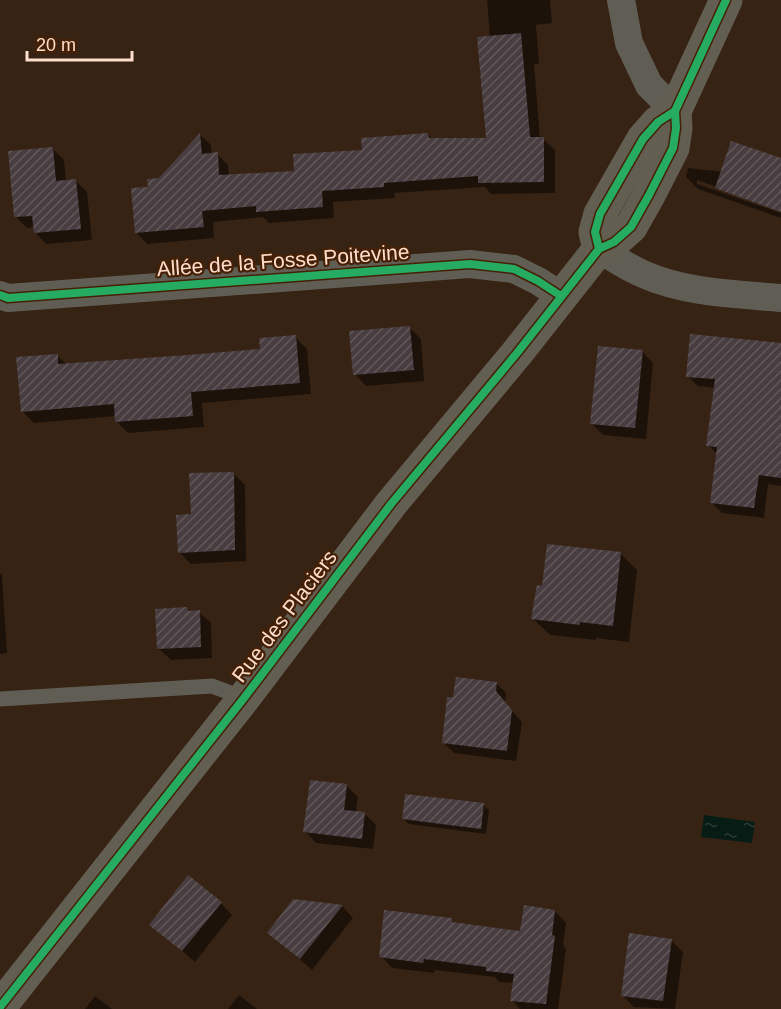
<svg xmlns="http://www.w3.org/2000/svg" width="781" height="1009" font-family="Helvetica,sans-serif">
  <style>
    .water { fill: url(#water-ripples) }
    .shadow { fill: #0007 }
    .building { fill: url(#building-hatch) }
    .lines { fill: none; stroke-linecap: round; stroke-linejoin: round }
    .lane { stroke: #605e54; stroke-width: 15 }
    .street { stroke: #605e54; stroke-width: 28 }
    .secondary { stroke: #635e52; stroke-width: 33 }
    .cycleway-casing { stroke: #462005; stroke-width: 11 }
    .cycleway { stroke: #26ab63; stroke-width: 8 }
    .labels { text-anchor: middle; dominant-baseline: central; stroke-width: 4.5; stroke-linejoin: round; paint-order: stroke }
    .street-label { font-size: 21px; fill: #fedecc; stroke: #462005 }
  </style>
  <defs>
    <pattern id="water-ripples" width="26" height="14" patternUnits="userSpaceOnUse" patternTransform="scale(1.5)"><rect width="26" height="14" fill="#071c14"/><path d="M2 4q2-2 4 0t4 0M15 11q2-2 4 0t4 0" fill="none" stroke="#2c3d35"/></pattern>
    <pattern id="building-hatch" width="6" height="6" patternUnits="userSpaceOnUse" patternTransform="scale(1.5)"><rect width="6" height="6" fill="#483d40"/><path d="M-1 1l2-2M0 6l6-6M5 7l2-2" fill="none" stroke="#63595a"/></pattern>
  </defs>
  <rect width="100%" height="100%" fill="#372314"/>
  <!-- water -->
  <path class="water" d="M704,815l51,7 -3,21 -51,-6z"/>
  <!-- shadow -->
  <path class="shadow" d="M487,0h63l2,23 -16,2 3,39h-5l6,75h3l12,11v43l-64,1 -6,-7 -91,6 1,5 -62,4 1,16 -65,5 -6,-6 -50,5 1,16 -67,6 -11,-12 13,-44 11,-9 40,-44 11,10 1,9h5l11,11 1,11 66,-4 133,-38 5,6 55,-1 2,-102z
    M52,148l12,12 2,21 9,-1 12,12 5,48 -46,4 -11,-12v-5l-8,1 -11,-11z
    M688,168l93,10v32l-84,-30v4l84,29v5l-83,-29 -12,-12z
    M410,328l11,11 3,42 -58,5 -11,-12z
    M295,337l12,12 4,45 -109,9 2,24 -76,6 -12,-12v-5l-82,7 -12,-12 35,-56 10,10 194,-15z
    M781,344v142l-13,-2 -4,34 -42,-5 -10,-10 6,-48 -10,-10 7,-57 -17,-2 -11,-10z
    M642,351l11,12 -7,76 -43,-4 -11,-11z
    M233,473l12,12 1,76 -55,3 -12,-12 13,-36z
    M621,554l16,16 -8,72 -33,-4v2l-46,-5 -17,-16 11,-31z
    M0,573l2,2 5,78 -7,1z
    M187,609l3,3h9l12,11 1,35 -41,2 -12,-11z
    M496,683l10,10 -1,10 17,19 -6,39 -62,-8 -10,-10z
    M346,785l12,12 -2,15 8,1 12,12 -3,24 -57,-6 -11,-12z
    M483,805l6,5 -3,24 -77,-10 -6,-5z
    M294,900l48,6 11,12 -41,52 -43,-37z
    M221,903l11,12 -37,47 -44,-38z
    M555,911l11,12 -3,23 3,3 -8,60h-38l-8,-9 2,-17 -15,-1 -4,-5 -60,-7 -1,3 -42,-5 -11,-12 70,-36 5,4 66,9z
    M671,940l12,12 -8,57 -41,-2 -12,-12z
    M239,995l18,14h-29z
    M95,996l17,13h-27z"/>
  <!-- building -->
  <path class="building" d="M521,33l9,104h14v45l-66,1v-7l-94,7v4l-62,4 1,16 -67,5v-6l-54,5 2,16 -69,6 -4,-45 17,-1 -1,-8 12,-1 41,-45 2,21 16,-2 1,23 75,-4 -1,-17 69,-4 -1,-12 67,-5 1,5h57l-9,-101z
    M731,141l50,17v54l-66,-24z
    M53,147l3,34 20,-2 5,50 -47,4 -2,-17 -18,1 -6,-66z
    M410,326l4,44 -61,5 -4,-44z
    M690,334l91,9v135l-22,-3 -5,33 -44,-5 7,-56 -11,-1 9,-67 -29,-2z
    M296,335l4,48 -109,9 2,24 -78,6 -1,-18 -93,8 -5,-55 42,-3v10l130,-9 72,-6 -1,-11z
    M598,346l45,4 -8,78 -45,-4z
    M234,472l1,78 -57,3 -2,-38 15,-1 -2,-41z
    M547,544l74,8 -8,74 -33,-4v3l-49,-6 6,-34 5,1z
    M187,607l1,4 12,-1 1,37 -44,2 -2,-40z
    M456,677l41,5 -1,9 16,19 -5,41 -65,-8 5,-46h6z
    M310,780l37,4 -3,26 21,2 -3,27 -59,-7z
    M405,794l79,9 -3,26 -79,-10z
    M188,875l34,27 -40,49 -33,-26z
    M293,899l50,6 -43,54 -33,-26z
    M524,905l31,5 -3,25 3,1 -9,68 -36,-3 4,-27 -28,-3v-4l-62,-8 -1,4 -44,-6 5,-47 68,8v4l68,9z
    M629,933l43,6 -9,62 -42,-5z"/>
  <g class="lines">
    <!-- lane -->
    <path class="lane" d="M0,699l212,-13 32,12"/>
    <!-- street -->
    <path class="street" d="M621,0l8,43 20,42 26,26
      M599,249c14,9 28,18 44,25 42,19 93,20 138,24
      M0,295l8,3 462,-34 44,5 24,12 23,15"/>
    <!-- secondary -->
    <path class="secondary" d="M599,249l-4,-17 5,-18 43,-75 15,-17 17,-11
      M0,1007l244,-309 147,-194 126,-151 82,-104 15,-7 17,-15 18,-32 24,-47 3,-20 -1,-17 51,-111"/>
    <!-- cycleway casing -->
    <g class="cycleway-casing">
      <path id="cycleway" d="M599,249l-4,-17 5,-18 43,-75 15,-17 17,-11
        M0,295l8,3 462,-34 44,5 24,12 23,15
        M0,1007l244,-309 147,-194 126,-151 82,-104 15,-7 17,-15 18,-32 24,-47 3,-20 -1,-17 51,-111"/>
    </g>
    <!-- cycleway -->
    <use href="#cycleway" class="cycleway"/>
  </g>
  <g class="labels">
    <!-- street labels -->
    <g class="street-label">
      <text transform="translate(283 260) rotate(-4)">Allée de la Fosse Poitevine</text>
      <text transform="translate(284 616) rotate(-53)">Rue des Placiers</text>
    </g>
  </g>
  <!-- scale -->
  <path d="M27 51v9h105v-9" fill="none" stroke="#fedecc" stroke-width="3"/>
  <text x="36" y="51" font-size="18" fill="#fedecc" stroke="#462005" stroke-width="4.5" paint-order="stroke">20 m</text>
</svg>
